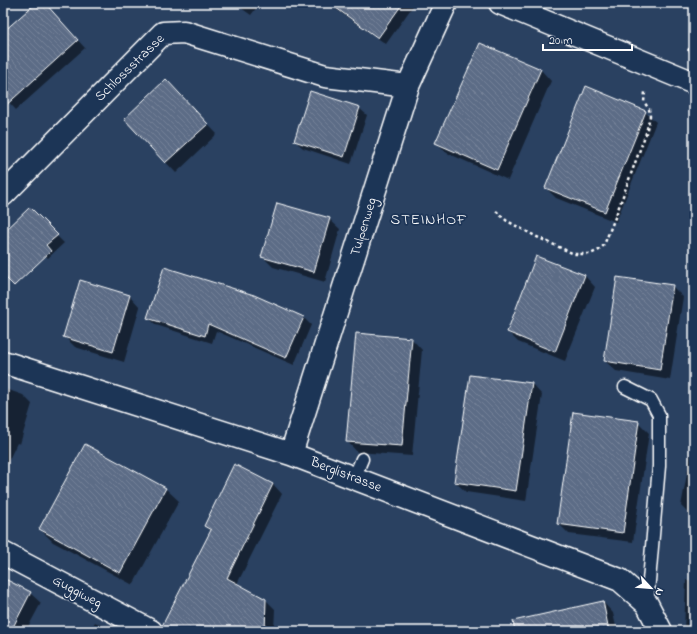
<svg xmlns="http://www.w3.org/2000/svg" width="697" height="634" font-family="'Indie Flower',sans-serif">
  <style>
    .shadow { fill: #0007 }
    .building { fill: url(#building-back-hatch); stroke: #fff }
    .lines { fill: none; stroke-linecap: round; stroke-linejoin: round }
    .lane-casing { stroke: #fff; stroke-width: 15 }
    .street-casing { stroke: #fff; stroke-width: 25 }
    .path { stroke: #fff; stroke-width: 2.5; stroke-dasharray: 3 3; stroke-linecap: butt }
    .lane { stroke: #1d3557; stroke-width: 12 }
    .street { stroke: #1d3557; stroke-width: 22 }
    .labels { text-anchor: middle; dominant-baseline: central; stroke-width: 3.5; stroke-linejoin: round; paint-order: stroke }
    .street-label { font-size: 14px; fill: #fff; stroke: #1d3557 }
    .neighbourhood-label { font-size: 15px; letter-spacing: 1px; fill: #fff; stroke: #1d3557 }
  </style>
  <defs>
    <pattern id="building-back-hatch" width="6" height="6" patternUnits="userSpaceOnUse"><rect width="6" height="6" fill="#5b6c86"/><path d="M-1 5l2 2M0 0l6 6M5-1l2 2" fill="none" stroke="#748298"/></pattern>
  </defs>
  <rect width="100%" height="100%" fill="#2a4161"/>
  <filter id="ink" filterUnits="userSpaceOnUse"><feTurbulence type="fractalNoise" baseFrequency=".025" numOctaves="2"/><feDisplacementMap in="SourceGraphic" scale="8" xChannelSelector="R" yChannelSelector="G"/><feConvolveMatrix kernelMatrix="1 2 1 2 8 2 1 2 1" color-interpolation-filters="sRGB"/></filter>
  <g filter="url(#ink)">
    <!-- shadow -->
    <path class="shadow" d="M37,3h7l41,45 -69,62 -13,-14v-62z
      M234,3h26l-9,12z
      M327,3h88l-29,41z
      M480,44l61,26 10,11 -43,99 -61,-27 -10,-10z
      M176,91l41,43 -41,39 -51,-54z
      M359,108l8,7 -16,49 -48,-16 -8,-7z
      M645,112l11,10 -40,100 -60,-24 -10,-10z
      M694,168v19l-6,-6z
      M30,209l34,34 -16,15 -28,-26z
      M329,219l11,10 -15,53 -52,-15 -10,-10z
      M537,257l48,19 10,11 -30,74 -47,-19 -10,-10z
      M81,281l49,15 10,11 -16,55 -49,-15 -11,-11z
      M672,286l11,11 -13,83 -54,-9 -11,-10z
      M254,296l50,22 7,7 -17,40 -78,-34 -4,12 -56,-18 -7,-7z
      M412,339l10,11 -10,106 -55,-4 -10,-11z
      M532,384l10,11 -16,106 -60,-9 -11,-10z
      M3,388l20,7 9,9 -12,40 -3,-1 -14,29z
      M638,422l11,11 -16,109 -64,-8 -11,-11z
      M85,446l81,43 13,12 -46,84 -80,-43 -13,-13z
      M691,452h3v64h-3l-10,-10z
      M273,484l9,10 -45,90 28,15 10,10 -1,22h-71l8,-99 -6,-6z
      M3,579l27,14 11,10 -15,28h-23z
      M686,580l8,1v50h-10z
      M603,602l10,11 4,18h-101z
      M95,622l18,9h-23z"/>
    <!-- building -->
    <path class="building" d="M36,3h9l33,37 -75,68v-76z
      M329,3h74l-25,35z
      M480,43l61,26 -44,101 -62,-27z
      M166,79l42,45 -43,39 -41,-44z
      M586,86l60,25 -41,101 -60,-24z
      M310,91l50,16 -16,50 -50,-16z
      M277,203l53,15 -16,54 -53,-15z
      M30,207l28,28 -12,10 5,6 -37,35 -11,-11v-42z
      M536,256l49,19 -30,77 -48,-20z
      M164,267l90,28 50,22 -18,41 -78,-34 -3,12 -58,-18z
      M617,277l56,8 -13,85 -56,-9z
      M80,280l50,15 -17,57 -50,-15z
      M356,333l56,5 -10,108 -56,-4z
      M470,375l62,8 -16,108 -62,-9z
      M573,412l66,9 -16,112 -66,-9z
      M85,444l81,44 -46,85 -81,-44z
      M234,464l39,20 -46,94 39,21 -1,32h-102l-1,-5 49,-96 -7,-4z
      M3,578l28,14 -20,39h-8z
      M603,601l6,30h-94l-2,-10z"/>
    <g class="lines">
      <!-- lane casing -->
      <g class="lane-casing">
        <path id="lane" d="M625,387l26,13 8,15v51l-12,138
          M354,478l8,-19"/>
      </g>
      <!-- street casing -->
      <g class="street-casing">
        <path id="street" d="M500,3l194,80
          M3,195l160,-162 21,-1 141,44 83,10
          M3,362l288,92 329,126 27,24 14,27
          M291,454l117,-368 38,-83
          M3,553l148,78"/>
      </g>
      <!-- path -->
      <path class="path" d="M688,51l2,-4 4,2
        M496,211l11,10 30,16 37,17h16l9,-4 5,-5 12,-30 30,-82 4,-17 -1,-7 -5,-7 1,-10"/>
      <!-- lane -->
      <use href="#lane" class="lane"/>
      <!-- street -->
      <use href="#street" class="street"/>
    </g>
  </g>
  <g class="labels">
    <!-- street labels -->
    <g class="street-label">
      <text transform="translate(130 68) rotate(-44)">Schlossstrasse</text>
      <text transform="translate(364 227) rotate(-73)">Tulpenweg</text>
      <text transform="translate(346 475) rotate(21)">Berglistrasse</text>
      <text transform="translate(77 592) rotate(28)">Guggiweg</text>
    </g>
    <!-- neighbourhood labels -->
    <g class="neighbourhood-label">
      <text x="429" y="220">STEINHOF</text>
    </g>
  </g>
  <!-- margin -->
  <rect width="697" height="634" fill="none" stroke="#1d3557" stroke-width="16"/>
  <rect x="8" y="8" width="681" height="618" fill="none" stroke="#fff" stroke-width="1.5" filter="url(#ink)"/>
  <!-- north arrow -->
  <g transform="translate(651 588) rotate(116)" stroke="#1d3557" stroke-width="3" paint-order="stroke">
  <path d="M0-3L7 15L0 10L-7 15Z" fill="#ffffff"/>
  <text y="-6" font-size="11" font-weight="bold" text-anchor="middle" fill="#ffffff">N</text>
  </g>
  <!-- scale -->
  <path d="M543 44v6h89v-6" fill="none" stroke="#ffffff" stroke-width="2"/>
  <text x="549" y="44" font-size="12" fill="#ffffff" stroke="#1d3557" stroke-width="3" paint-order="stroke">20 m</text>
</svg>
